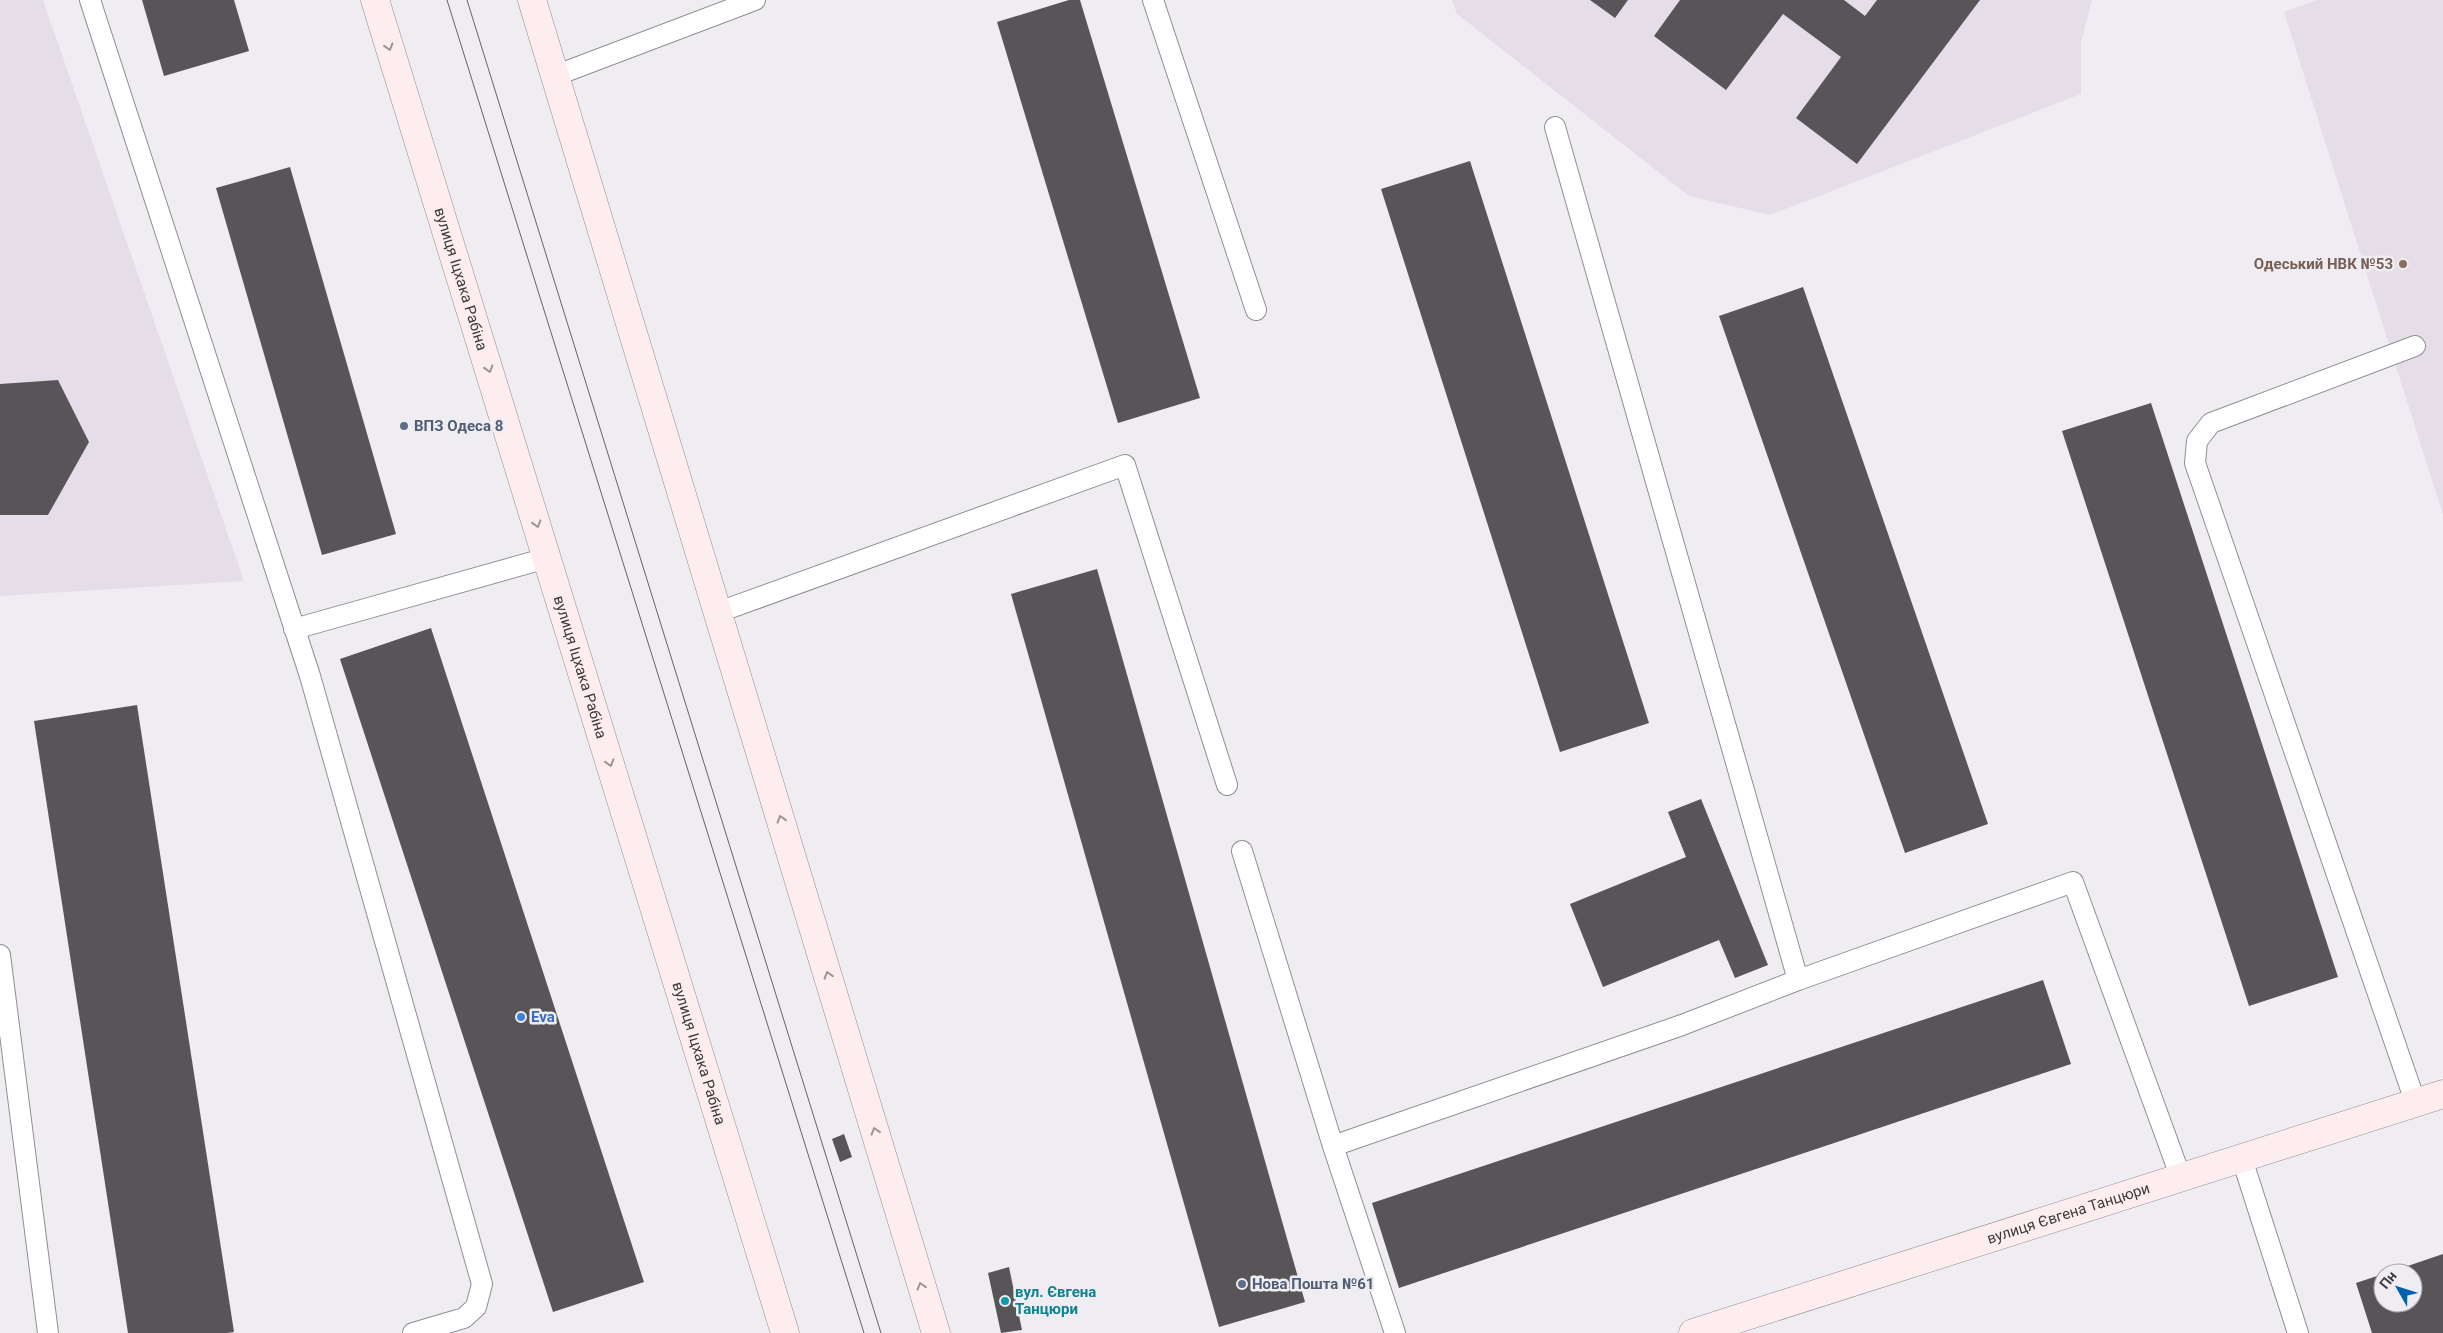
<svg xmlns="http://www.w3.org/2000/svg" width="2443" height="1333" font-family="Roboto,sans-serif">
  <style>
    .built { fill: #e5dee9 }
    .building { fill: #585558 }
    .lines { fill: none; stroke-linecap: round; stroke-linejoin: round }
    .lane-casing { stroke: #908e92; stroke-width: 22 }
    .secondary-casing { stroke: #908e92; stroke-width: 29 }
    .lane { stroke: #fff; stroke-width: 20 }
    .secondary { stroke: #fdedee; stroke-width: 28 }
    .tram { stroke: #646365; stroke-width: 1 }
    .oneway { stroke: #9c9495 }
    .education-dot { fill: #8d6e63; stroke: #efedf1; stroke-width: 2 }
    .service-dot { fill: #5c6f8a; stroke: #efedf1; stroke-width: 2 }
    .shop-dot { fill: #3f7fe0; stroke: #efedf1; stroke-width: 2 }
    .culture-dot { fill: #0f9aa8; stroke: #efedf1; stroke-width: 2 }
    .labels { text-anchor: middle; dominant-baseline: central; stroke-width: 5; stroke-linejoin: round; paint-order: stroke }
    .education-label { font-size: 15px; font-weight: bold; fill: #785e54; stroke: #efedf1; text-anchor: end }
    .street-label { font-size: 15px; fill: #3c3b3c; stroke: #efedf1 }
    .service-label { font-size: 15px; font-weight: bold; fill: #4e5e75; stroke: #efedf1; text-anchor: start }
    .shop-label { font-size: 15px; font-weight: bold; fill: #366cbe; stroke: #efedf1; text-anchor: start }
    .culture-label { font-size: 15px; font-weight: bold; fill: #0d838f; stroke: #efedf1; text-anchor: start }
  </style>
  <rect width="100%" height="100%" fill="#efedf1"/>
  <!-- built -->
  <path class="built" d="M0,0h43l201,581 -244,15z
    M1452,0h640l-11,43v51l-311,121 -81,-19 -232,-182z
    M2317,0h126v515l-159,-503z"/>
  <!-- building -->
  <path class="building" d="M142,0h92l15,51 -85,25z
    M1069,0h11l120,398 -82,25 -121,-401z
    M1590,0h38l-13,18z
    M1680,0h164l21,16 12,-16h103l-123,164 -61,-46 45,-61 -58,-43 -57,76 -72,-54z
    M1470,161l179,562 -89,29 -179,-563z
    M290,167l106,367 -74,21 -106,-367z
    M1803,287l185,537 -83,29 -186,-537z
    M58,380l31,62 -41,73h-48v-131z
    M2151,403l187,574 -89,29 -187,-575z
    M1097,569l208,733 -86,25 -208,-733z
    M431,628l213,654 -91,30 -213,-653z
    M137,705l97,627 -7,1h-99l-94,-612z
    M1701,799l67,166 -33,13 -16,-38 -116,47 -33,-83 116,-47 -18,-45z
    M2043,980l28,84 -672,224 -27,-85z
    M844,1134l8,23 -12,5 -8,-23z
    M2443,1254v79h-71l-16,-50 27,-9v29h30v-30h-26z
    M1009,1267l13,63 -21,3 -13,-60z"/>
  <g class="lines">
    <!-- lane casing -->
    <g class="lane-casing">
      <path id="lane" d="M90,0l220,676 172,608 -6,23 -12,11 -51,15
        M1153,0l103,310
        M557,75l198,-75
        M1555,127l243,853
        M2415,346l-204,77 -14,18 -2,22 221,641
        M719,612l406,-147 102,320
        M294,629l253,-71
        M1242,851l91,295
        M0,955l48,378
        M2242,1159l56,174
        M1395,1333l-62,-187 349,-121 116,-45 275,-98 108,296"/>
    </g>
    <!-- secondary casing -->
    <g class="secondary-casing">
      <g id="secondary">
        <path id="s1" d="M375,0l410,1333"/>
        <path d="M532,0l404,1333"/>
        <path id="s2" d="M1693,1333l750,-239"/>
      </g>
    </g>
    <!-- lane -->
    <use href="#lane" class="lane"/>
    <!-- secondary -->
    <use href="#secondary" class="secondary"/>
    <!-- tram -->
    <path class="tram" d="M447,0l417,1333
      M467,0l414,1333"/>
  </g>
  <!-- one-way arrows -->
  <defs><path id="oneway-chevron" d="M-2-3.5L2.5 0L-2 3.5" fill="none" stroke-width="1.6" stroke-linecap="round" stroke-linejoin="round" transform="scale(1.25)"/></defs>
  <g class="oneway">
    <use href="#oneway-chevron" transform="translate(389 47) rotate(73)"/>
    <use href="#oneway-chevron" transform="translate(489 369) rotate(73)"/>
    <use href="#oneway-chevron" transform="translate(537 524) rotate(73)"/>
    <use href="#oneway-chevron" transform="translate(610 763) rotate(73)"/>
    <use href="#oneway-chevron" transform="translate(781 819) rotate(-107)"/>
    <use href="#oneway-chevron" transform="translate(828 975) rotate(-107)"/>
    <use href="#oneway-chevron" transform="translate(875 1131) rotate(-107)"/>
    <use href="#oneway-chevron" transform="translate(921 1286) rotate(-107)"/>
  </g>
  <!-- markers -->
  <circle class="education-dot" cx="2403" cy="264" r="5"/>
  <g class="service-dot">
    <circle cx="404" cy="426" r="5"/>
    <circle cx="1242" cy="1284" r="5"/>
  </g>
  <circle class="shop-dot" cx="521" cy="1017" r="5"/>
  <circle class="culture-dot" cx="1005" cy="1301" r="5"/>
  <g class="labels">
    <!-- education labels -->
    <g class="education-label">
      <text x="2393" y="264">Одеський НВК №53</text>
    </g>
    <!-- street labels -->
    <g class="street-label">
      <text stroke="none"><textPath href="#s1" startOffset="292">вулиця Іцхака Рабіна</textPath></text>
      <text stroke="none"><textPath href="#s1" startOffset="698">вулиця Іцхака Рабіна</textPath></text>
      <text stroke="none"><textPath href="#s1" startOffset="1102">вулиця Іцхака Рабіна</textPath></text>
      <text stroke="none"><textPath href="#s2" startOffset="394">вулиця Євгена Танцюри</textPath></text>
    </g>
    <!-- service labels -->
    <g class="service-label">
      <text x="414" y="426">ВПЗ Одеса 8</text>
      <text x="1252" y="1284">Нова Пошта №61</text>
    </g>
    <!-- shop labels -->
    <g class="shop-label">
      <text x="531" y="1017">Eva</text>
    </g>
    <!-- culture labels -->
    <g class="culture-label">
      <text x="1015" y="1292">вул. Євгена<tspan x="1015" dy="17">Танцюри</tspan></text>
    </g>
  </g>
  <!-- north arrow -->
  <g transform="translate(2398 1288) rotate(309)"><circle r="24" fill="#efedf1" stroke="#a7a6a9"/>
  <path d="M0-4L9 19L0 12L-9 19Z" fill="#0062ae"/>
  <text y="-8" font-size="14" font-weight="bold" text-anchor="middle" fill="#3c3b3c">Пн</text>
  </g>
</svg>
